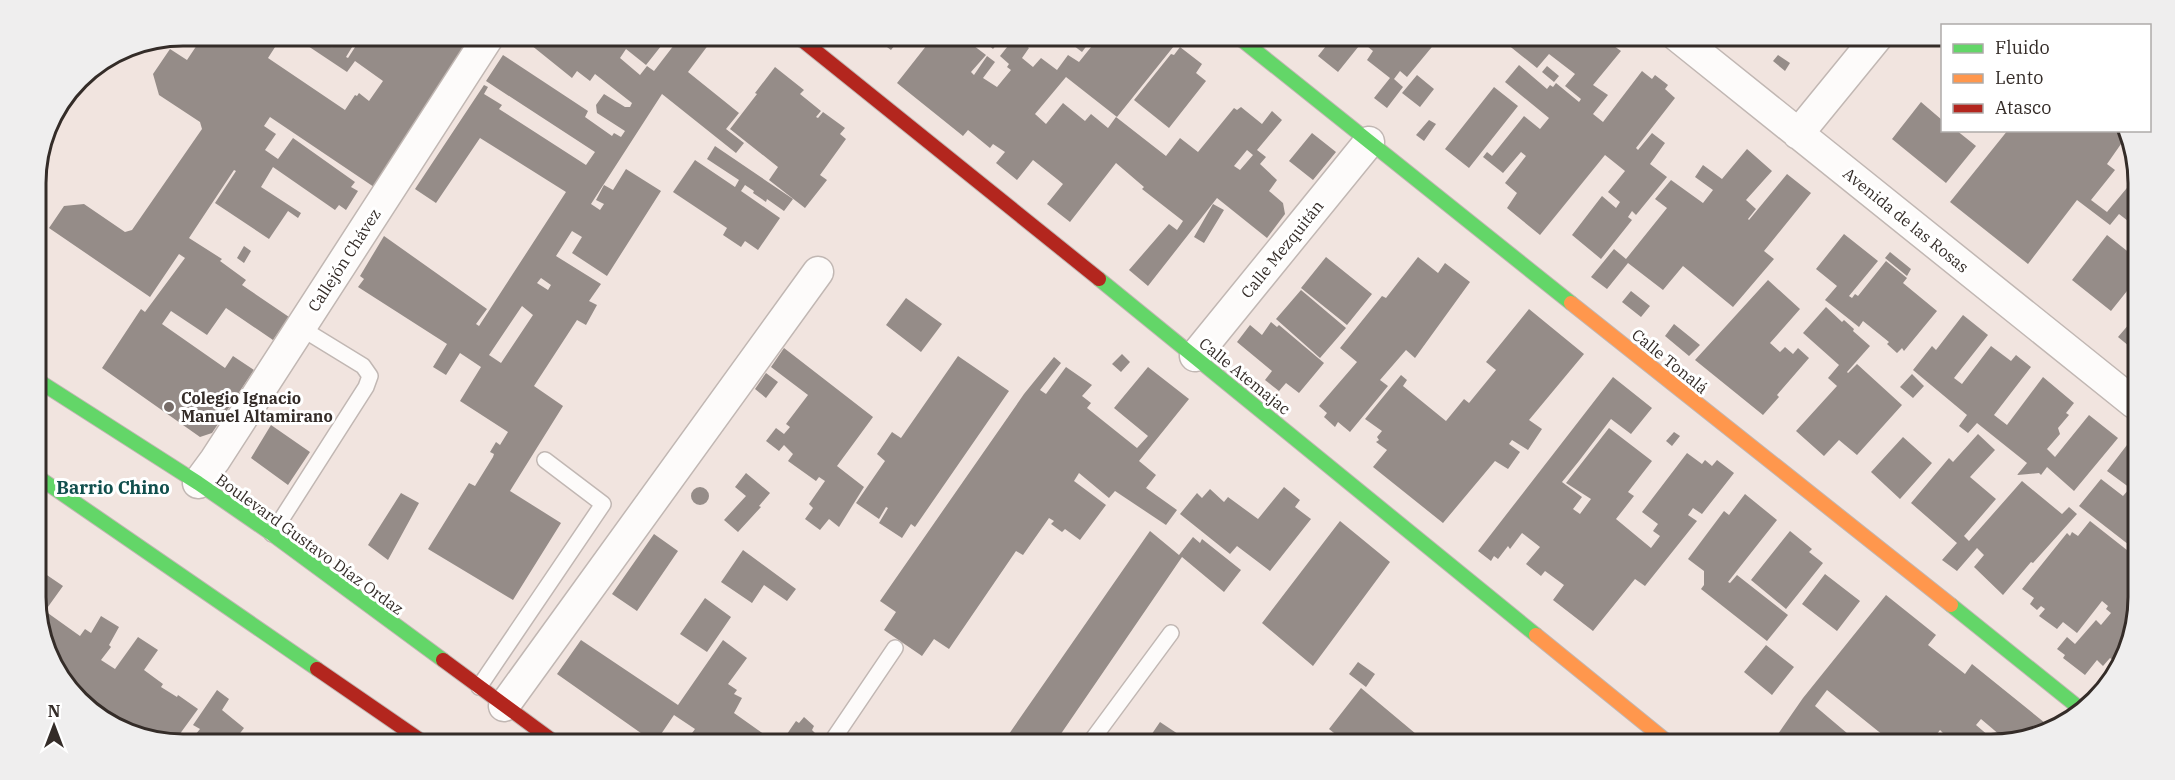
<svg xmlns="http://www.w3.org/2000/svg" width="2175" height="780" font-family="'IBM Plex Serif',serif">
  <style>
    .building { fill: #958c88; fill-rule: evenodd }
    .lines { fill: none; stroke-linecap: round; stroke-linejoin: round }
    .lane-casing { stroke: #c1b7b3; stroke-width: 18 }
    .street-casing { stroke: #c1b7b3; stroke-width: 33 }
    .fast-casing { stroke: #c1b7b3; stroke-width: 16 }
    .slow-casing { stroke: #c1b7b3; stroke-width: 16 }
    .jam-casing { stroke: #c1b7b3; stroke-width: 16 }
    .lane { stroke: #fdfbfa; stroke-width: 15 }
    .street { stroke: #fdfbfa; stroke-width: 30 }
    .fast { stroke: #63d668; stroke-width: 14 }
    .slow { stroke: #ff974d; stroke-width: 14 }
    .jam { stroke: #b3261e; stroke-width: 14 }
    .poi-dot { fill: #766c68; stroke: #fff; stroke-width: 2 }
    .labels { text-anchor: middle; dominant-baseline: central; stroke-width: 6; stroke-linejoin: round; paint-order: stroke }
    .street-label { font-size: 16px; fill: #342c28; stroke: #fff }
    .poi-label { font-size: 16px; font-weight: bold; fill: #342c28; stroke: #fff; text-anchor: start }
    .neighbourhood-label { font-size: 18px; font-weight: bold; fill: #114f4d; stroke: #fff }
    .rim { fill: none; stroke: #342c28; stroke-width: 3 }
  </style>
  <rect width="100%" height="100%" fill="#f1e4df"/>
  <!-- building -->
  <path class="building" d="M203,36h61l13,8 -9,14 77,52 10,-15 2,1 2,-3 10,8 14,-20 -28,-20 -8,11 -54,-36h22l18,12 -16,-12h157l-100,151 -104,-70 -6,9 12,8 -11,16 13,9 15,-21 62,44 -4,5 7,4 -12,19 -7,-5 -4,5 -62,-43 -12,20 40,26 -3,5 -10,-7 -19,28 -54,-36 21,-32 -2,-1 -45,68 33,21 -2,2 26,19 -4,5 47,32 -16,23 -47,-32 -19,27 -36,-24 -9,13 63,44 8,-12 21,14 -42,63 -12,4 -98,-69 39,-59 4,3 40,-54 -6,-4 -29,43 -101,-69 15,-22 20,-2 41,28 7,-2 70,-101 -2,-7 -41,-27 -6,-21 17,-25 17,11zM357,39l2,2 -11,17 -2,-1z
    M524,36h145l-23,29 -20,-16 -6,9 20,17 7,-9 7,5 27,-35h34l-27,36 51,41 -13,16 18,14 -8,10 -74,-59 -71,110 9,6 4,-6 -8,-4 8,-15 9,5 13,-21 35,22 -54,85 -35,-23 10,-16 -10,-6 -16,25 45,28 -12,17 8,4 -11,20 -9,-5 -43,66 29,20 -53,85 51,32 -48,77 -85,-51 41,-66 6,3 18,-29 1,-3 -4,-2 6,-10 4,3 8,-13 -48,-31 21,-34 -21,-14 -14,22 -13,-8 14,-23 -89,-57 6,-8 -4,-3 24,-40 103,73 -11,15 3,2 87,-134 -86,-54 -44,65 -21,-14 69,-104 4,2 -4,7 18,11 -3,4 87,56 9,-13 -109,-71 17,-26 85,56 -3,6 27,19 2,-3 7,4 4,-6 -28,-18 -1,-8 8,-11 21,13h5l2,-4 -37,-29 -5,7 -13,-10 -5,7 -41,-33 2,-2zM541,278l10,7 -3,5 -11,-7zM522,306l11,9 -32,48 -12,-8z
    M872,36h30l-11,14z
    M934,36h27l25,19 -15,17 3,3 13,-19 8,6 -12,16 14,9 14,-17 -4,-3 2,-3 -9,-8 15,-19 14,11 -7,10 11,9 8,-9 16,12 11,-15 11,7 21,-26h82l-65,81 -51,-40 -31,37 11,10 17,-21 22,18 6,-7 17,14 8,-11 50,39 14,-18 18,14 36,-44 3,2 4,-3 21,17 10,-13 10,9 -25,30 9,7 -6,7 17,16 -8,11 14,12 2,11 -18,24 -50,-40 -69,88 -19,-16 40,-46 8,6 6,-9 -41,-32 2,-2 -28,-24 -46,59 -23,-18 16,-20 -6,-5 -24,-19 -16,20 -21,-17 9,-11 -12,-8 -3,4 -22,-18 -5,6 -66,-53zM1247,150l6,5 -13,15 -6,-4z
    M978,36h26l-11,13z
    M1061,36h33l-12,16z
    M1334,36h33l-29,36 -20,-16z
    M1374,36h67l-34,41 -7,-6 -6,8 9,8 -16,21 -13,-10 16,-20 -23,-18 6,-9 -6,-5z
    M1506,36h85l9,7 3,-5 18,13 -28,34 15,10 -15,19 10,8 39,-51 10,8 3,-4 13,10 -3,4 10,9 -39,50 2,2 14,-17 13,10 -15,21 17,13 -31,38 -4,-4 -4,6 4,3 -31,39 -29,-24 30,-39 14,12 4,-6 -12,-10 17,-21 -20,-16 -65,80 -33,-27 10,-15 -12,-10 21,-27 -5,-4 -18,21 -20,-16 4,-5 5,4 32,-40 16,13 9,-11 -44,-36 14,-17 28,24 3,-4 3,2 3,-4 23,19 2,-3 -16,-13 10,-12 -26,-20 -12,14 -35,-28z
    M1180,47l22,17 -6,9 10,8 -37,47 -35,-28 37,-46 3,1z
    M1778,55l12,8 -5,8 -12,-10z
    M1547,66l12,10 -5,6 -12,-10z
    M775,67l29,23 -4,4 21,17 -5,6 2,1 5,-6 22,16 -5,6 6,5 -26,36 7,5 -22,28 -36,-28 9,-13 -48,-38 27,-35 -2,-1z
    M1417,75l17,14 -14,18 -18,-14z
    M1494,87l24,19 -49,62 -24,-19z
    M1921,102l21,18v10h14l20,16 -30,37 -54,-44z
    M1429,120l7,4 -12,17 -8,-6z
    M2008,130h114l13,28 -14,-14 -14,20 8,6 -24,30 16,12 24,-29 6,6v39l-18,-14 -9,11 -33,-25 -49,64 -78,-62z
    M1312,133l24,19 -23,28 -24,-19z
    M715,146l78,53 -9,12 -17,-12 -1,3 -13,-9 1,-2 -9,-6 -4,6 39,27 -22,32 -13,-9 -4,6 -18,-12 4,-7 -54,-36 22,-32 40,27 4,-7 -32,-21z
    M1747,149l25,22 -26,29 10,9 -8,10 1,1 38,-46 24,19 -47,58 10,8 -41,48 -50,-41 -20,24 -35,-27 -21,26 -16,-12 23,-28 12,10 41,-51 -12,-9 16,-19 32,23 10,-13 -18,-13 8,-12 19,14z
    M1213,204l11,6 -20,33 -10,-6z
    M1844,234l34,27 -29,35 3,2 3,-4 3,2 28,-35 21,17 -4,5 34,28 -33,40 -2,-3 -5,5 -10,-9 2,-2 -26,-21 -4,6 -34,-27 12,-14 -21,-17z
    M2107,235l29,23v33l-5,-5 -20,25 -39,-31z
    M244,246l7,5 -7,12 -7,-5z
    M1890,252l21,17 -4,7 -22,-18z
    M1326,257l46,37 -25,31 -46,-37z
    M1418,257l20,16 7,-10 25,19 -55,76 -9,-8 -26,30 8,6 -38,46 -12,-10 -3,5 -11,-10 3,-4 -8,-7 38,-44 -17,-14 42,-52 4,2z
    M1768,280l32,29 -30,34 10,9 5,-5 8,7 5,-6 11,10 -32,37 2,2 -16,18 -68,-55z
    M1301,290l45,38 -26,30 -44,-39z
    M1631,291l19,15 -9,11 -19,-15z
    M906,298l36,26 -21,28 -35,-27z
    M1826,307l16,15 2,-2 10,9 -1,2 17,15 -23,26 1,1 9,-9 45,41 -45,50 -18,-15 -15,16 -28,-25 41,-45 -9,-8 11,-13 -36,-32z
    M1529,309l55,45 -55,66 13,9 -14,21 -16,-10 -3,4 11,8 -12,17 -13,-8 -52,62 -70,-56 14,-17 -11,-8 3,-2 -2,-3 5,-6 -17,-12 36,-44 6,5 -4,6 43,35 18,-22 5,4 27,-33 -10,-8z
    M1963,315l25,20 -34,43 8,6 29,-38 20,15 5,-6 15,12 -37,48 13,10 36,-48 31,26 -8,10 3,2 -11,13 2,6 -13,15 8,8 34,-42 29,23 -44,53 -27,-24 -6,8 -2,-2 -22,2 10,-12 -50,-40 -9,10 -9,-7 8,-11 -54,-45 19,-24 4,4z
    M2136,316l-1,29v6l-17,-14z
    M1271,322l6,5 2,-2 45,38 -25,30 -13,-10 -7,8 -14,-11 7,-9 -35,-29 13,-17 12,10z
    M1674,324l26,21 -11,11 -24,-20z
    M784,348l89,69 -36,49 27,21 -25,40 -10,-8 -9,11 -15,-11 8,-11 -4,-4 16,-23 -6,-4 -3,4 -28,-20 5,-7 -9,-9 -5,6 -13,-10 10,-13 8,6 6,-7 -4,-3 22,-29 -37,-28z
    M1122,354l8,8 -9,10 -9,-8z
    M958,356l51,35 -94,136 -4,-3 -9,14 -23,-15 9,-15 -2,-1 -7,12 -23,-16 29,-42 -8,-7 15,-22 9,6z
    M1054,357l7,6 -21,27 6,4 20,-27 26,18 -10,11 9,7 -4,5 50,40 11,-12 -34,-28 34,-41 41,32 -50,62 17,14 -10,13 31,22 -11,15 -51,-34 -6,7 -30,-25 -5,8 32,24 -26,35 -15,-11 -3,3 -11,-8 3,-3 -5,-3 -26,37 -7,-4 -67,98 -15,-10 -12,17 -38,-26 12,-18 -16,-11 144,-207z
    M766,373l12,9 -12,16 -11,-9z
    M1912,374l12,12 -11,12 -13,-11z
    M1613,377l39,31 -21,26 -20,-15 -32,42 -17,21 20,15 -9,12 7,5 11,-15 -25,-16 43,-55 43,33 -24,31 6,4 -18,23 35,29 9,-12 -7,-5 5,-7 -16,-12 45,-59 15,11 3,-4 7,6 5,-6 17,13 -32,41 -9,-6 -5,7 9,6 -52,65 -10,-7 -42,52 -40,-31 11,-15 -19,-14 -4,5 -15,-12 14,-17 -18,-14 -12,16 -2,-3 -10,13 -4,-3 -3,5 -13,-10z
    M271,425l39,27 -22,33 -37,-27z
    M1674,432l6,4 -8,10 -6,-5z
    M1978,434l17,16 -25,27 26,22 -32,37 5,5 53,-60 40,33 7,-7 8,7 -44,49 -2,-1 -28,33 -29,-28 10,-12 -7,-7 -20,23 -15,-11 15,-17 -46,-40 38,-45 4,4z
    M1903,437l29,26 -32,36 -29,-27z
    M2127,445l7,5 -1,98 -54,-42 22,-27 22,17 7,-8 -23,-17z
    M746,473l24,20 -11,13 2,1 -23,25 -14,-12 22,-24 -11,-9z
    M691 496a9 9 0 1 1 18 0a9 9 0 1 1-18 0Z
    M1284,487l16,13 -5,7 16,12 -41,52 -33,-25 -7,8 -50,-40 17,-21 5,5 8,-9 14,13 4,-5 30,22z
    M401,493l18,10 -31,57 -20,-15z
    M1745,494l32,26 -49,62 2,1 7,-8 51,40 -21,26 -66,-52 3,-4v-14l-16,-12 36,-48 5,4z
    M1340,521l50,41 -77,104 -51,-43z
    M2090,521l42,33 -1,89 -14,20 -7,-5 -7,8 -6,-6 -12,15 -22,-17 2,-3 -8,-6 10,-12 8,7 21,-24 5,5 10,-12 -5,-4 2,-3 -6,-5 -25,32 -14,-11 -6,7 -18,-13 6,-7 -4,-3 -4,4 -7,-6 4,-6 -12,-9 45,-56 3,3 2,-4 6,4z
    M1150,531l29,24 14,-18 7,6 2,-4 39,31 -17,22 -42,-35 -128,187h-52z
    M1790,531l22,18 -3,3 14,11 -37,46 -35,-29z
    M654,534l24,17 -41,60 -25,-17z
    M743,550l53,39 -9,12 -23,-16 -12,18 -31,-21z
    M38,569l25,17 -18,25 35,25 5,-7 6,4 10,-17 18,11 -10,18 2,2 -10,13 14,9 23,-32 20,13 -14,20 19,14 -2,3 16,10 1,-2 20,14 -24,33 -37,-6 -65,-43 -33,-68z
    M1825,574l35,27 -23,30 -35,-27z
    M1886,595l50,40 -8,10 37,29 7,-10 73,59 -5,6 -33,12 -26,-22 -5,6 13,11 -7,8h-48l9,-11 -3,-3 -11,14h-35l-67,-54 -12,16 33,28 -8,10h-50l-12,-10 25,-36z
    M705,598l26,19 -24,35 -27,-18z
    M581,640l97,65 45,-65 24,18 -19,26 9,6 -3,4 8,4 -8,15 44,31h-94l11,-15 -21,-14 -19,28 -98,-69z
    M1766,645l28,22 -22,28 -28,-23z
    M1358,662l17,12 -9,13 -17,-13z
    M1361,688l67,56h-80l-19,-15z
    M217,690l12,9 -7,11 22,18 -12,16h-41l2,-2 -2,-2 9,-11 -7,-4z
    M804,717l10,9 -2,4 6,6 -6,8h-32l16,-23 3,2z
    M1160,722l33,22h-48z"/>
  <g class="lines">
    <!-- lane casing -->
    <g class="lane-casing">
      <path id="lane" d="M272,534l94,-147 4,-11 -7,-10 -62,-38
        M479,687l124,-183 -58,-44
        M830,744l65,-96
        M1089,744l82,-111"/>
    </g>
    <!-- street casing -->
    <g class="street-casing">
      <path id="street" d="M1677,36l457,367
        M1798,134l80,-98
        M1195,356l174,-214
        M198,483l17,-23 274,-424
        M504,706l314,-434"/>
    </g>
    <!-- fast casing -->
    <g class="fast-casing">
      <path id="fast" d="M1237,36l334,267
        M1099,279l437,356
        M37,380l161,103 74,51 171,126
        M38,477l279,192
        M1951,605l132,106"/>
    </g>
    <!-- slow casing -->
    <g class="slow-casing">
      <path id="slow" d="M1571,303l380,302
        M1536,635l134,109"/>
    </g>
    <!-- jam casing -->
    <g class="jam-casing">
      <path id="jam" d="M797,36l302,243
        M443,660l114,84
        M317,669l109,75"/>
    </g>
    <!-- lane -->
    <use href="#lane" class="lane"/>
    <!-- street -->
    <use href="#street" class="street"/>
    <!-- fast -->
    <use href="#fast" class="fast"/>
    <!-- slow -->
    <use href="#slow" class="slow"/>
    <!-- jam -->
    <use href="#jam" class="jam"/>
  </g>
  <!-- markers -->
  <circle class="poi-dot" cx="169" cy="407" r="6"/>
  <g class="labels">
    <!-- street labels -->
    <g class="street-label">
      <text transform="translate(1906 220) rotate(39)">Avenida de las Rosas</text>
      <text transform="translate(1282 249) rotate(-51)">Calle Mezquitán</text>
      <text transform="translate(344 260) rotate(-57)">Callejón Chávez</text>
      <text transform="translate(1670 361) rotate(39)">Calle Tonalá</text>
      <text transform="translate(1245 376) rotate(39)">Calle Atemajac</text>
      <text transform="translate(310 544) rotate(36)">Boulevard Gustavo Díaz Ordaz</text>
    </g>
    <!-- poi labels -->
    <g class="poi-label">
      <text x="181" y="398">Colegio Ignacio<tspan x="181" dy="18">Manuel Altamirano</tspan></text>
    </g>
    <!-- neighbourhood labels -->
    <g class="neighbourhood-label">
      <text x="113" y="487">Barrio Chino</text>
    </g>
  </g>
  <!-- crop -->
  <path d="M0 0H2175V780H0ZM183 46H1991A137 137 0 0 1 2128 183V597A137 137 0 0 1 1991 734H183A137 137 0 0 1 46 597V183A137 137 0 0 1 183 46Z" fill="#efeeee" fill-rule="evenodd"/>
  <path class="rim" d="M183 46H1991A137 137 0 0 1 2128 183V597A137 137 0 0 1 1991 734H183A137 137 0 0 1 46 597V183A137 137 0 0 1 183 46Z"/>
  <!-- legend -->
  <rect x="1941" y="24" width="210" height="108" fill="#ffffff" stroke="#aeaba9" stroke-width="1.5"/>
  <rect x="1953" y="44" width="30" height="9" fill="#63d668" stroke="#aeaba9" stroke-width="1.5"/>
  <text x="1995" y="54" font-size="18" fill="#342c28">Fluido</text>
  <rect x="1953" y="74" width="30" height="9" fill="#ff974d" stroke="#aeaba9" stroke-width="1.5"/>
  <text x="1995" y="84" font-size="18" fill="#342c28">Lento</text>
  <rect x="1953" y="104" width="30" height="9" fill="#b3261e" stroke="#aeaba9" stroke-width="1.5"/>
  <text x="1995" y="114" font-size="18" fill="#342c28">Atasco</text>
  <!-- north arrow -->
  <g transform="translate(54 726)" stroke="#ffffff" stroke-width="4.5" paint-order="stroke">
  <path d="M0-4.5L10 22L0 15L-10 22Z" fill="#342c28"/>
  <text y="-9" font-size="16" font-weight="bold" text-anchor="middle" fill="#342c28">N</text>
  </g>
</svg>
